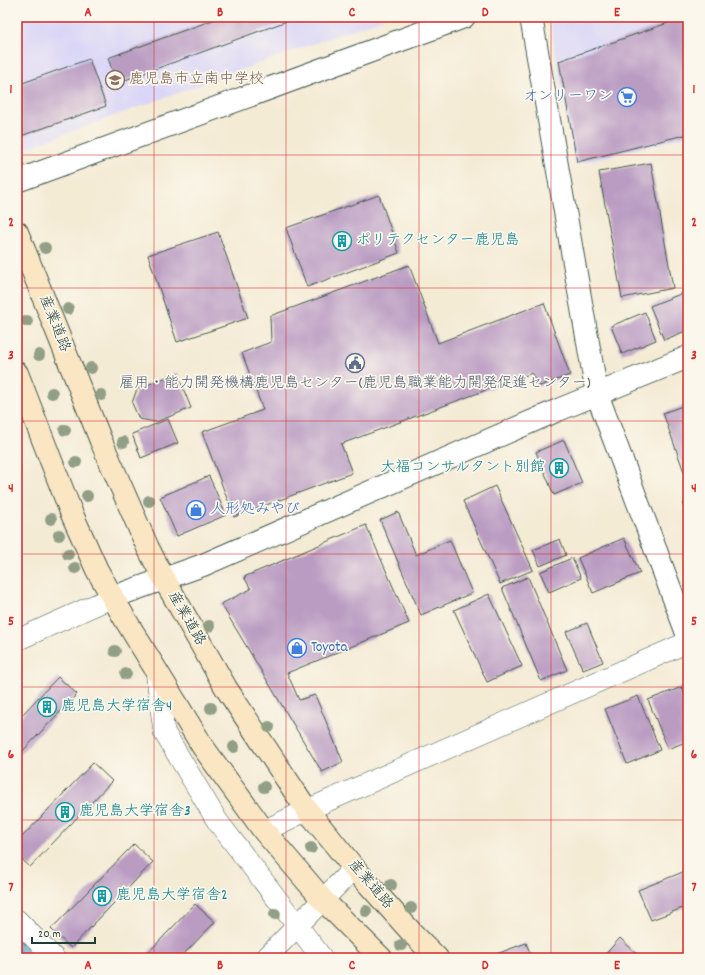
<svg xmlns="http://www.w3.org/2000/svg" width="705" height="975" font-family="Dekko,'Klee One',sans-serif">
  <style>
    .built { fill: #dad6f7 }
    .water { fill: #5babd5; stroke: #3d7484 }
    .building { fill: #ba9bc2 }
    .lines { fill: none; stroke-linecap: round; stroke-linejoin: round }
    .minor-casing { stroke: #3f574c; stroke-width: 22 }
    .tertiary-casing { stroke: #3f574c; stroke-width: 24 }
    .secondary-casing { stroke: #3f574c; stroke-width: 24 }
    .minor { stroke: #fff; stroke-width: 21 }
    .tertiary { stroke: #fff; stroke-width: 22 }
    .secondary { stroke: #fbe6c4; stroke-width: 22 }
    .tree { fill: #909f85 }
    .grid { fill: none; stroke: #d62828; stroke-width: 1; stroke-opacity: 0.55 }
    .labels { text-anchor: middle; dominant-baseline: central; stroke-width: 3.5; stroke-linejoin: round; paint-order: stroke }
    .education-label { font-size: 15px; fill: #785e54; stroke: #fbf7ec; text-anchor: start }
    .shop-label { font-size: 15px; fill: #366cbe; stroke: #fbf7ec; text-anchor: start }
    .culture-label { font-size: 15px; fill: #0d838f; stroke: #fbf7ec; text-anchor: start }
    .street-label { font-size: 15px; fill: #1f3d34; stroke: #fbf7ec }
    .service-label { font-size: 15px; fill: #4e5e75; stroke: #fbf7ec }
    .neatline { fill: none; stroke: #d62828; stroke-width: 1.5 }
    .grid-label { font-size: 13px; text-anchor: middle; font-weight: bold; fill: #d62828 }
  </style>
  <rect width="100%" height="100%" fill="#fbf7ec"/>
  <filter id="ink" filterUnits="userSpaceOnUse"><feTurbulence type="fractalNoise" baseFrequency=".025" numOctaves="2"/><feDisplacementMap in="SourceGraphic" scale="8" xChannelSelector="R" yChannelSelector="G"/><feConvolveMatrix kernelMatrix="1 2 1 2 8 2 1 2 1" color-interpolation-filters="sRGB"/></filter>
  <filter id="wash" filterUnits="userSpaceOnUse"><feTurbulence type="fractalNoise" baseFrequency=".012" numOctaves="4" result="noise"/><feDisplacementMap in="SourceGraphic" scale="16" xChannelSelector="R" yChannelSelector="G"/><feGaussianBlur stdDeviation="0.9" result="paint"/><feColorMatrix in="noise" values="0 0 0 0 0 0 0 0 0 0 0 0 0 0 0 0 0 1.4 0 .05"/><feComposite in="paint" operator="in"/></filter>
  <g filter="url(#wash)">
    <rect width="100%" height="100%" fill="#f4ebd5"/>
    <!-- built -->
    <path class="built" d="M17,17h370l-361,131 -9,-5z
      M549,17h139v119l-113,29z"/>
    <!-- water -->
    <path class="water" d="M17,939l18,19h-18z"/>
    <g id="blocks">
      <!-- building -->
      <path class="building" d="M221,17h77l-181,66 -9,-25z
        M685,17h3v117l-111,28 -18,-101z
        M89,59l17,47 -88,31 -1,-52z
        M651,163l22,125 -51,10 -23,-126z
        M379,195l20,58 -92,34 -21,-59z
        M218,232l30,86 -71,24 -29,-87z
        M409,265l29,78 106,-40 26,72 -33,12 -5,-14 -191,71 11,29 -118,44 -32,-85 61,-22 -21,-57 29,-11 -1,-26z
        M688,291v39l-24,10 -14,-34z
        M645,312l11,28 -34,14 -11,-28z
        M177,373l14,35 -35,14 -17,-3 -7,-16 5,-14z
        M688,404v79l-25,-70z
        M168,419l10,24 -37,15 -9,-24z
        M564,440l18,43 -28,12 -18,-43z
        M209,476l17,39 -49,21 -17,-39z
        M495,486l38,84 -33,14 -37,-83z
        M688,493v11l-5,2z
        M398,512l18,43 34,-15 22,53 -51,22 -41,-95z
        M366,525l43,98 -122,50 12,27 16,-5 28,67 -21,10 -101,-168 30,-15 -7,-12z
        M624,538l16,35 -47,20 -15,-35z
        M560,539l6,16 -26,11 -7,-16z
        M572,558l9,20 -32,14 -9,-20z
        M528,577l39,93 -26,11 -39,-93z
        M489,594l33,72 -35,16 -33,-72z
        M587,623l16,39 -20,8 -17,-38z
        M58,677l19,17 -60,63v-37z
        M682,687l6,15v39l-20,8 -20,-49z
        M638,696l22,54 -33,14 -22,-55z
        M93,763l19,18 -82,86 -13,-12v-13z
        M134,844l19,18 -82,86 -20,-19z
        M688,870v36l-37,14 -13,-30z
        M195,904l20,18 -35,36h-37z
        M620,938l19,18 -2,2h-35z
        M526,943l6,15h-41v-2z"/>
    </g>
  </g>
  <g filter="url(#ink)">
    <use href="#blocks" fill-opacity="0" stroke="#3f574c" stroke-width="1"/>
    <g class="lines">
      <!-- minor casing -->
      <g class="minor-casing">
        <path id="minor" d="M17,640l96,-43
          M156,670l8,62 54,90 104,136
          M264,831l43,-21 381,-168
          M17,920l37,38
          M266,958l88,-90"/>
      </g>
      <!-- tertiary casing -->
      <g class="tertiary-casing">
        <path id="tertiary" d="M531,17l66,377 91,242
          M17,181l447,-164
          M113,597l90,-32 355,-155 130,-53"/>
      </g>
      <!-- secondary casing -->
      <g class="secondary-casing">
        <path id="secondary" d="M17,232l84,209 47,107 16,31 62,109 81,122 47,58 60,67 23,23
          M17,373l54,139 26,58 28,49 78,128 61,84 59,69 58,58"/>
      </g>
      <!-- minor -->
      <use href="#minor" class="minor"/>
      <!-- tertiary -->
      <use href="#tertiary" class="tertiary"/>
      <!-- secondary -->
      <use href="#secondary" class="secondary"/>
    </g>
    <!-- trees -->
    <g class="tree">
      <circle cx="45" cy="248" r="6"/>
      <circle cx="68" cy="309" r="6"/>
      <circle cx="27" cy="321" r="6"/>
      <circle cx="39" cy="355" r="6"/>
      <circle cx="91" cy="368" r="6"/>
      <circle cx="52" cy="393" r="6"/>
      <circle cx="101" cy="395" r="6"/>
      <circle cx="65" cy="430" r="6"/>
      <circle cx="123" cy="442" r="6"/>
      <circle cx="76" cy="462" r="6"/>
      <circle cx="87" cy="496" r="6"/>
      <circle cx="149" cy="501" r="6"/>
      <circle cx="51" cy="519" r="6"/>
      <circle cx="59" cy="535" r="6"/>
      <circle cx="68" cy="554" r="6"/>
      <circle cx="75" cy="568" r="6"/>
      <circle cx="209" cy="626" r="6"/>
      <circle cx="115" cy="651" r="6"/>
      <circle cx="126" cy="674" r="6"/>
      <circle cx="211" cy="708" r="6"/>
      <circle cx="269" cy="727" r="6"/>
      <circle cx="234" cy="747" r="6"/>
      <circle cx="264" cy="787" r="6"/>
      <circle cx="311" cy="848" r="6"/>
      <circle cx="391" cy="885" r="6"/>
      <circle cx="411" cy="908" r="6"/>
      <circle cx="366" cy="911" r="6"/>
      <circle cx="275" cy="914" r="6"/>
      <circle cx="401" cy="945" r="6"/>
    </g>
  </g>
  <!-- grid -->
  <path class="grid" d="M154,17v941M286,17v941M419,17v941M551,17v941M17,155h671M17,288h671M17,421h671M17,554h671M17,687h671M17,820h671"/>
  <!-- icons -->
  <defs>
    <g id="school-ring" transform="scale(1)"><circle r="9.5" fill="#fbf7ec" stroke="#8d6e63" stroke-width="1.5"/><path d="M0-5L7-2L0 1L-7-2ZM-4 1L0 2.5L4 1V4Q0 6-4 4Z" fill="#8d6e63"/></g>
    <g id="supermarket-ring" transform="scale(1)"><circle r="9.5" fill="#fbf7ec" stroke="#3f7fe0" stroke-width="1.5"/><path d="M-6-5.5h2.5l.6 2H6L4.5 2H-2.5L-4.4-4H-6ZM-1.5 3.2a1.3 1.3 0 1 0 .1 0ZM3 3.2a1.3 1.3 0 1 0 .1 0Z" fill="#3f7fe0"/></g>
    <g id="building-ring" transform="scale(1)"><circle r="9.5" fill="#fbf7ec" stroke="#0f9aa8" stroke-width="1.5"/><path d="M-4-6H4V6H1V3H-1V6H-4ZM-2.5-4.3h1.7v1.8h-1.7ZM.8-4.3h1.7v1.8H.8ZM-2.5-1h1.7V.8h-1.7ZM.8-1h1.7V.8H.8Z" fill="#0f9aa8"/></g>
    <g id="civic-ring" transform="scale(1)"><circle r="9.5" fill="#fbf7ec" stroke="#5c6f8a" stroke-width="1.5"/><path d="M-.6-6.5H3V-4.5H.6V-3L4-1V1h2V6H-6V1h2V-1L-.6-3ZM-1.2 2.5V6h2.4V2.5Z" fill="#5c6f8a"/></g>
    <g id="shop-ring" transform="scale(1)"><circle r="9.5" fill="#fbf7ec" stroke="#3f7fe0" stroke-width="1.5"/><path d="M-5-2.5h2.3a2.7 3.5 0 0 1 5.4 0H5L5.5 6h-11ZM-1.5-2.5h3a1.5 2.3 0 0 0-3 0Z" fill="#3f7fe0"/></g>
  </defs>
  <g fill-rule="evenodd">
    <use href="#school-ring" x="115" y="80"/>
    <use href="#supermarket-ring" x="627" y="97"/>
    <use href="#building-ring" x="342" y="241"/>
    <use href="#civic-ring" x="355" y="363"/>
    <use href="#building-ring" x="559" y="468"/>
    <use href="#shop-ring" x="196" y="510"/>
    <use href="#shop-ring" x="297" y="648"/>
    <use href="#building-ring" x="47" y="707"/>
    <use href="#building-ring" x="65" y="812"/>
    <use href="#building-ring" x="102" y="896"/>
  </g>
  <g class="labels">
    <!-- education labels -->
    <g class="education-label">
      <text x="129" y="80">鹿児島市立南中学校</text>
    </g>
    <!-- shop labels -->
    <g class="shop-label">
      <text x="613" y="97" text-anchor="end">オンリーワン</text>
      <text x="210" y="510">人形処みやび</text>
      <text x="311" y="648">Toyota</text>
    </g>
    <!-- culture labels -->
    <g class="culture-label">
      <text x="356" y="241">ポリテクセンター鹿児島</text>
      <text x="545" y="468" text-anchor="end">大福コンサルタント別館</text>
      <text x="61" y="707">鹿児島大学宿舎4</text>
      <text x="79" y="812">鹿児島大学宿舎3</text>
      <text x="116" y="896">鹿児島大学宿舎2</text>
    </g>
    <!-- street labels -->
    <g class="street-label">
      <text transform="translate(54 324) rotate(68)">産業道路</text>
      <text transform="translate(186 619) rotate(60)">産業道路</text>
      <text transform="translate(370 885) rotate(49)">産業道路</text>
    </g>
    <!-- service labels -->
    <g class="service-label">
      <text x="355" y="384">雇用・能力開発機構鹿児島センター(鹿児島職業能力開発促進センター)</text>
    </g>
  </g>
  <!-- margin -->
  <rect width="705" height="975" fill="none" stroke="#fbf7ec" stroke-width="44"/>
  <!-- scale -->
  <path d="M32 937v6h63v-6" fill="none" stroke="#1f3d34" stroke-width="2"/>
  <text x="38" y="937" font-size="12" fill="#1f3d34" stroke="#fbf7ec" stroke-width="3" paint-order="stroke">20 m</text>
  <rect x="22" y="22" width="661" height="931" class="neatline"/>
  <g class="grid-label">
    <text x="88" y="16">A</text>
    <text x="220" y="16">B</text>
    <text x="352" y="16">C</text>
    <text x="485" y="16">D</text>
    <text x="617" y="16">E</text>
    <text x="11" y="93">1</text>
    <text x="694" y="93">1</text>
    <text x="11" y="226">2</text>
    <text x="694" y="226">2</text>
    <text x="11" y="359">3</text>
    <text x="694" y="359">3</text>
    <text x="11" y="492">4</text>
    <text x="694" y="492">4</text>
    <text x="11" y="625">5</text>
    <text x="694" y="625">5</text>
    <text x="11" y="758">6</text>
    <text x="694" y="758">6</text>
    <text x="11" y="891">7</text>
    <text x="694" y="891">7</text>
    <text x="88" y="969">A</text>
    <text x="220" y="969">B</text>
    <text x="352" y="969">C</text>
    <text x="485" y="969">D</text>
    <text x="617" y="969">E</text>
  </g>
</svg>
